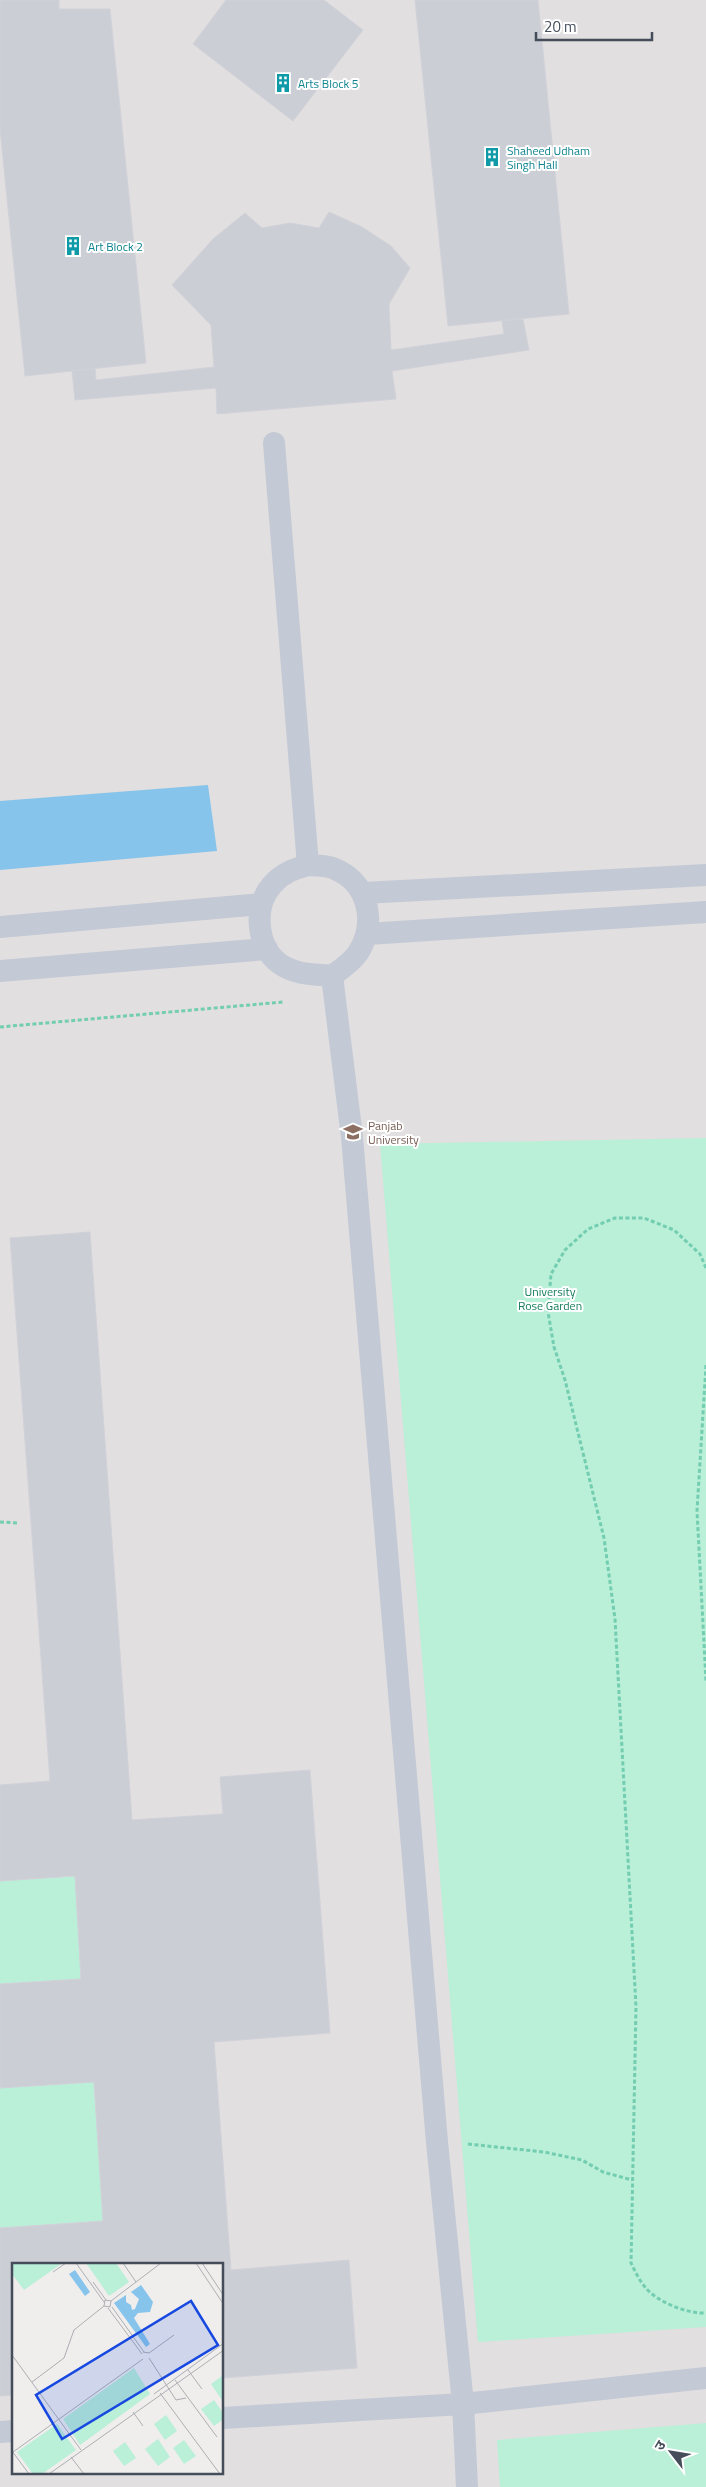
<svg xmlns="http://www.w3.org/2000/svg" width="706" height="2487" font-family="'Titillium Web','Noto Sans Devanagari',sans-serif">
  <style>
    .education { fill: #e1dfdf; fill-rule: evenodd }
    .green { fill: #baefd8 }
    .water { fill: #87c4ec }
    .building { fill: #ccced5; stroke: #d1d2d9 }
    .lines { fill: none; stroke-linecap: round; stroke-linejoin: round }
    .path { stroke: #72cdb1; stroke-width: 3; stroke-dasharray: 4 2.5; stroke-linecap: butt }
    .service { stroke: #c3c9d5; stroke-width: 22 }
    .labels { text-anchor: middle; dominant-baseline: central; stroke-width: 4; stroke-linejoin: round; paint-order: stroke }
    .culture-label { font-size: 12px; fill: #0d838f; stroke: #fff; text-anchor: start }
    .education-label { font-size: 12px; fill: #785e54; stroke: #fff; text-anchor: start }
    .park-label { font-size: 12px; fill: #167d5c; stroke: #fff }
    .inset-road { fill: none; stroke: #acaeb3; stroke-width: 1 }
    .view { fill: #1749e0; fill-opacity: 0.15; stroke: #1749e0; stroke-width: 2.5 }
    .inset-edge { fill: none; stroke: #454d5b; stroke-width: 2.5 }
  </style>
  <rect width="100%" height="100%" fill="#f0eeed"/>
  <!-- education -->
  <path class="education" d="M0,0h706v2487h-706zM14,2264h208v209h-208z"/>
  <!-- green -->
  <path class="green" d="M706,1138v1189l-228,15 -98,-1198z
    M75,1876l6,103 -81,5v-103z
    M94,2082l9,139 -103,7v-140z
    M706,2423v64h-206l-3,-47z"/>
  <!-- water -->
  <path class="water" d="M208,785l9,66 -217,19v-69z"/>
  <!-- building -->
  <path class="building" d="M0,0h59v9h51l36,354 -121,13 -25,-247z
    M226,0h98l39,30 -70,91 -100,-77z
    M415,0h123l31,314 -121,12z
    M329,212l33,15 29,19 19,22 -21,36 2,46 113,-16 -2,-13 21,-2 6,31 -137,21 4,28 -179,15 -1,-26 -141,12 -3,-29 23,-3 1,12 118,-13 -3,-42 -39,-40 41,-46 32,-26 17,15 28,-5 29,5z
    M90,1232l42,588 91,-6 -3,-37 90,-7 20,263 -116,9 17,228 118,-10 8,108 -135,10v-114h-208v131l-14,1v-168l103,-7 -9,-139 -94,6v-104l81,-5 -6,-103 -75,5v-96l50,-4 -40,-543z"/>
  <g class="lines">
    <!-- path -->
    <path class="path" d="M0,1027l283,-25
      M706,1268l-6,-14 -26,-24 -30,-12h-29l-27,11 -23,21 -14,24 -3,38 6,35 11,33 39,158 11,81 21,388 -5,256c4,8 8,17 14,24 12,15 42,27 61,26
      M706,1365l-9,146 9,170
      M0,1522l19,1
      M468,2144l76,8 38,8 21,12 29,8"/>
    <!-- service -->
    <path class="service" d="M274,443l34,422
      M308,865c8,1 19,0 27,4 34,14 42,54 23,84 -6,9 -18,17 -26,23 -18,-2 -36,-1 -52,-12 -24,-17 -27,-58 -8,-79 10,-12 22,-16 36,-20z
      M363,893l343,-18
      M0,927l261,-23
      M367,934l339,-22
      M0,971l267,-22
      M332,976l20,161 85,1005 26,262 4,83
      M222,2418l241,-14 243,-26
      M0,2432l14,-1"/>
  </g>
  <!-- icons -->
  <defs>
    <g id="building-bare" transform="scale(1.5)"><path d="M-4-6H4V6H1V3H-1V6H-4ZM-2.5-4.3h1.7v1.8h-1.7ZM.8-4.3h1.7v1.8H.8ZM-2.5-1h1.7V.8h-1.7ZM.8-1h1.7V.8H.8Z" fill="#0f9aa8" stroke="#fff" stroke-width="2.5" paint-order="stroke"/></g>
    <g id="university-bare" transform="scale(1.5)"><path d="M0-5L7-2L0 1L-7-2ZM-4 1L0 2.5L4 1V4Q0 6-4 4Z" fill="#8d6e63" stroke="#fff" stroke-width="2.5" paint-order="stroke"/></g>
  </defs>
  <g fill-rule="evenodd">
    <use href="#building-bare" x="283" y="83"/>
    <use href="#building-bare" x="492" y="157"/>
    <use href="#building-bare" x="73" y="246"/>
    <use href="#university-bare" x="353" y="1132"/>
  </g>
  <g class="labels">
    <!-- culture labels -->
    <g class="culture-label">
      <text x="298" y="83">Arts Block 5</text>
      <text x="507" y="150">Shaheed Udham<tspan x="507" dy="14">Singh Hall</tspan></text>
      <text x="88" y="246">Art Block 2</text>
    </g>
    <!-- education labels -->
    <g class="education-label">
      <text x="368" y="1125">Panjab<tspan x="368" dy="14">University</tspan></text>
    </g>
    <!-- park labels -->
    <g class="park-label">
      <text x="550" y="1291">University<tspan x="550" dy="14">Rose Garden</tspan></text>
    </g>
  </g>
  <!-- overview -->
  <g transform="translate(12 2263)">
    <rect width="211" height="211" fill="#f0eeed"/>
    <path d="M0,0h48l1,1 -37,26 -12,-16zM74,0h30l13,19 -20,14zM122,105l16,26 -70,51 -17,-26zM210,113l2,23 -2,1 -11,-16zM202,137l9,13 1,6 -10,7 -13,-17zM154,152l11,16 -12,9 -11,-16zM45,161l19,26 -34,24h-9l-16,-22zM146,176l12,18 -12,9 -13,-17zM172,177l12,16 -12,8 -11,-16zM113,179l11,16 -12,8 -11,-15z" fill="#baefd8"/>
    <path d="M63,7l15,22 -5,4 -16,-22zM129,22l12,17 -3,10 -12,1 -4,5 16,26 -4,3 -32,-44 12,-8v7l5,3 1,5 3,-1 4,-10 -8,-7z" fill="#87c4ec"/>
    <path class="inset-road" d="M64,0l28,39M111,0l13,19M184,0l28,42M190,0l22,33M41,9l13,-9M81,19l13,18M99,38l-1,6 -6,-1 1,-6 6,1 50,-38M100,44l32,45M96,45l34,46M131,89l6,1 25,-18M0,92l69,95M137,95l27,42 10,-2M176,107l14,19M163,117l42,57M20,119l32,-24 10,-28 30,-24M148,130l60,81M142,131l70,-51M121,149l10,14M0,188l17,23M1,189l130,-93M59,194l13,17M37,211l175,-124"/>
    <path class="view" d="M179,38l27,44 -156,94 -26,-44z"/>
    <rect width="211" height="211" class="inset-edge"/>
  </g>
  <!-- north arrow -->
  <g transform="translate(671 2452) rotate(301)" stroke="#ffffff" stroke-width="4" paint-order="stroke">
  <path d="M0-4L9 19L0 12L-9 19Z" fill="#454d5b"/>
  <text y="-8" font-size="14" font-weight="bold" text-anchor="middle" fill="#454d5b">उ</text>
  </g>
  <!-- scale -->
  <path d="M536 32v8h116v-8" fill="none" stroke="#454d5b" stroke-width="2.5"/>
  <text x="544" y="32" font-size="15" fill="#454d5b" stroke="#ffffff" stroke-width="4" paint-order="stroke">20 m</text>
</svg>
